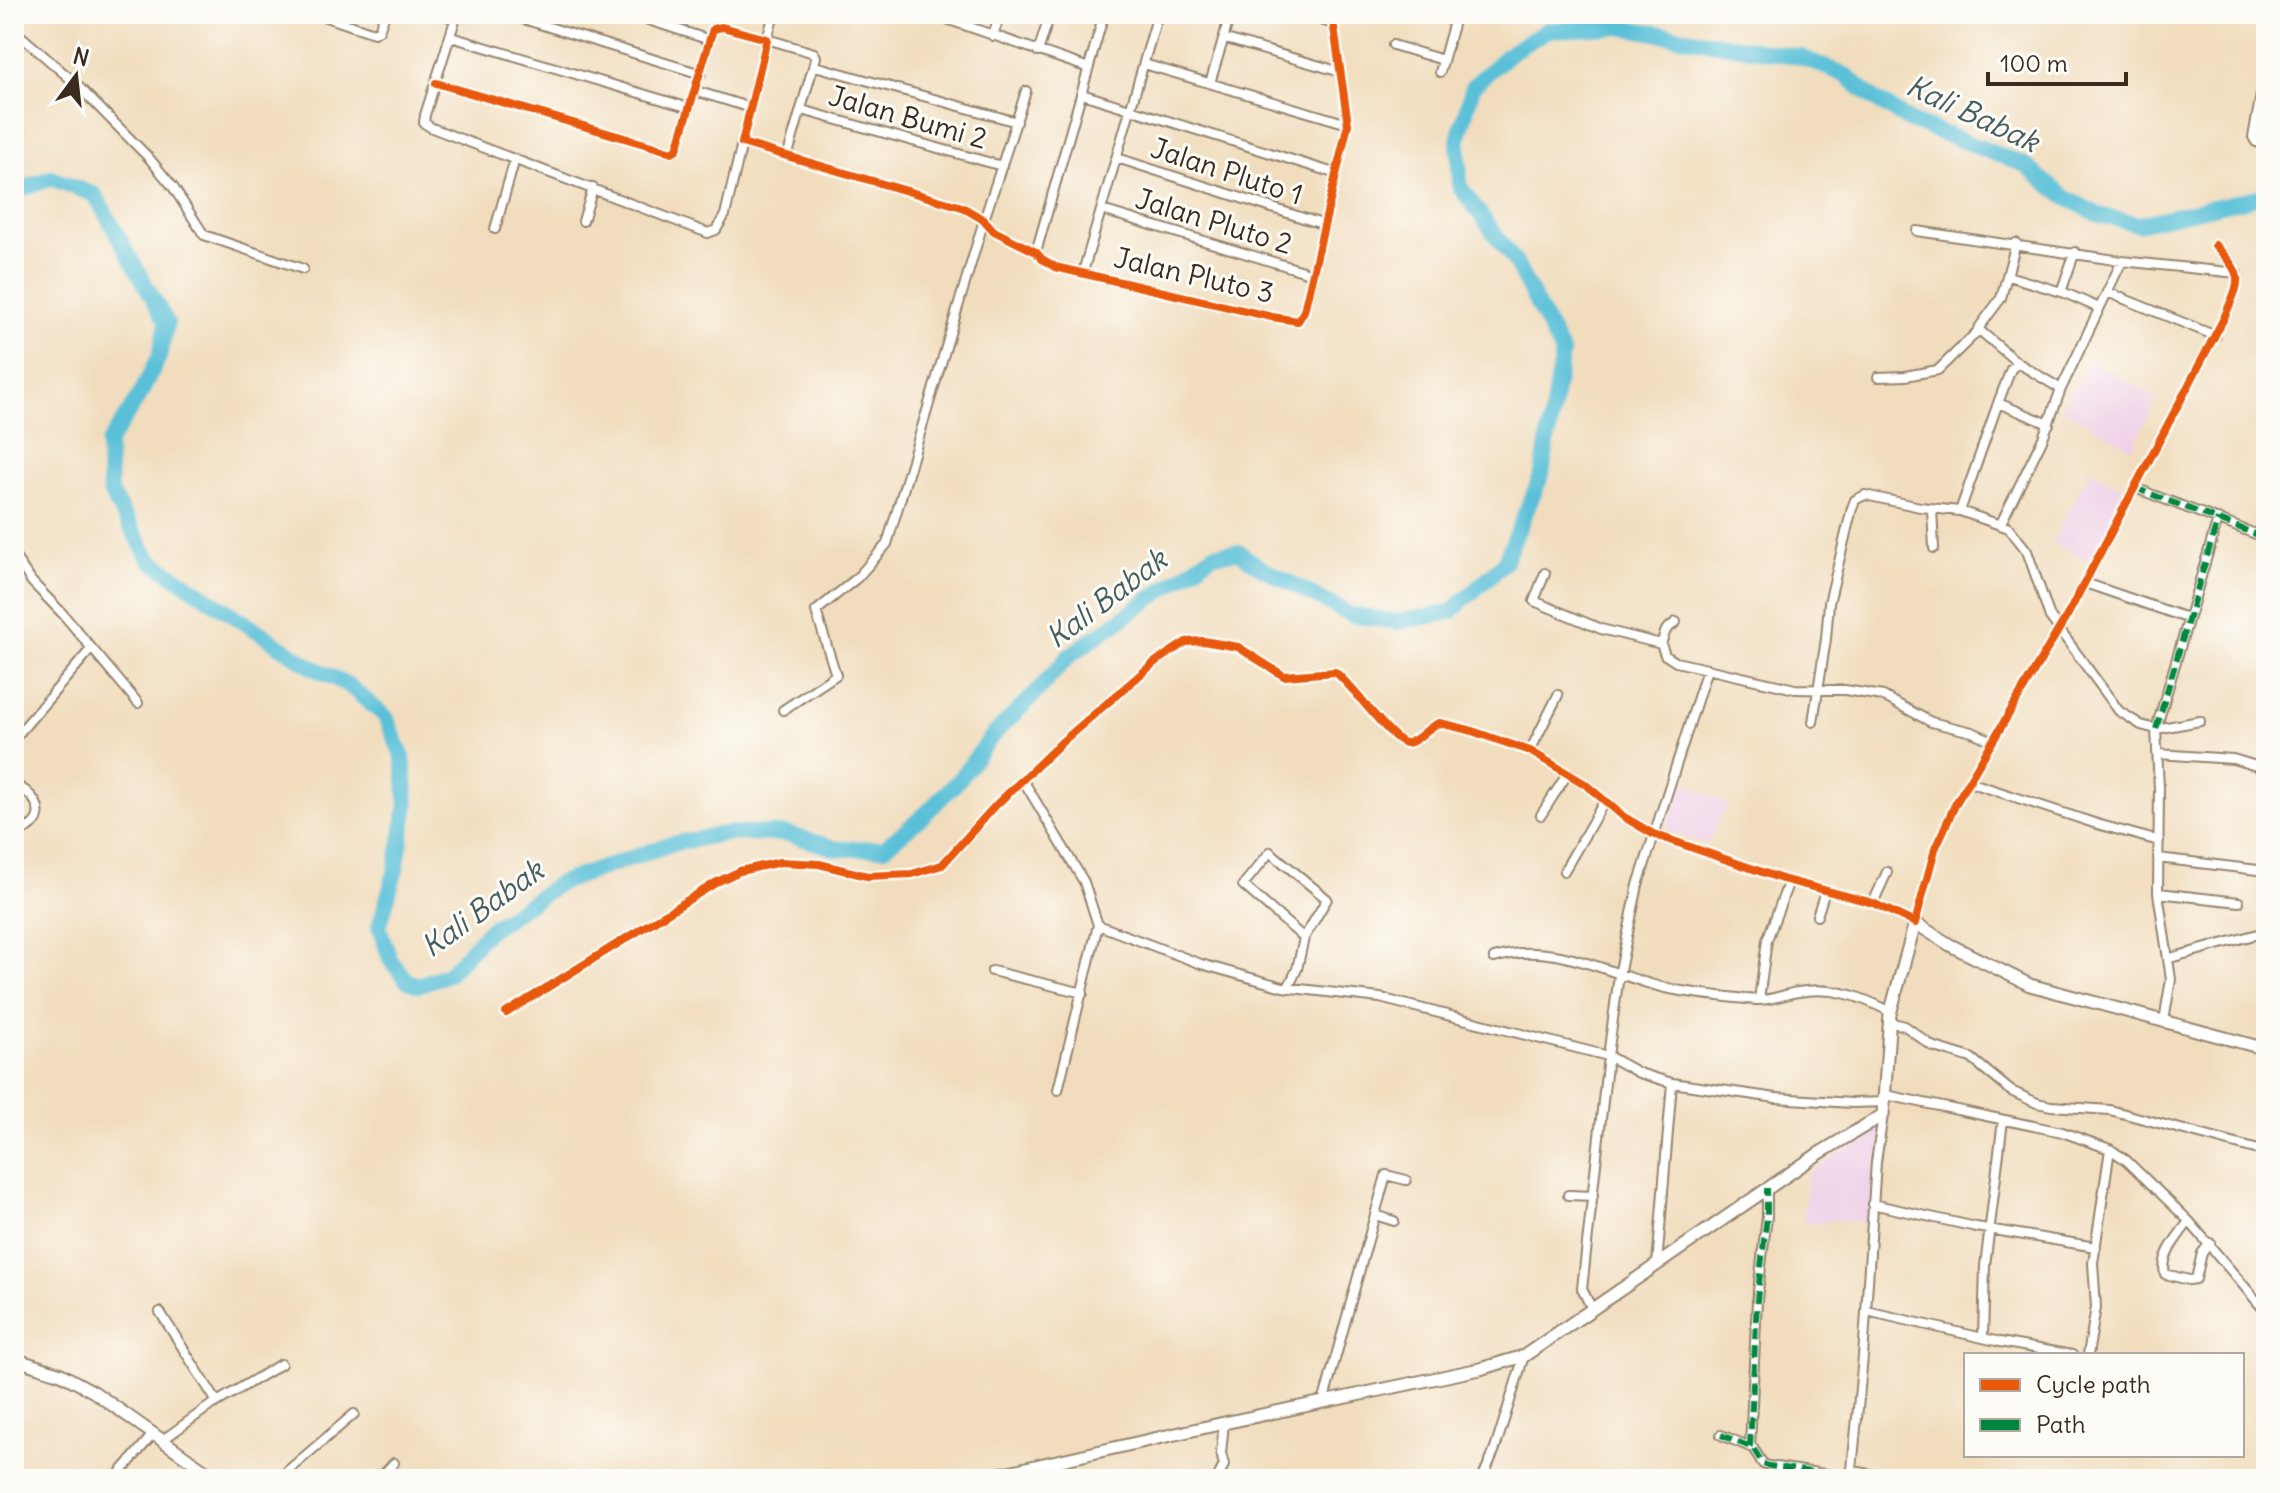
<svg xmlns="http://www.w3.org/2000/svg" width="2280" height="1493" font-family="Delius,sans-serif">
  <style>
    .built { fill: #efd0e7 }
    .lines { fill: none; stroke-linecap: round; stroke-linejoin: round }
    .river { stroke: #5ac0d8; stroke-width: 16 }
    .minor-casing { stroke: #96846e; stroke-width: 12 }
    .secondary-casing { stroke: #96846e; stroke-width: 15 }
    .minor { stroke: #fff; stroke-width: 8 }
    .secondary { stroke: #fff; stroke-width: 11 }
    .quiet { stroke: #00873e; stroke-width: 6; stroke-dasharray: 12 6; stroke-linecap: butt }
    .cycleway-casing { stroke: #fdfcf7; stroke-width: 13 }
    .cycleway { stroke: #e8590c; stroke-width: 8 }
    .labels { text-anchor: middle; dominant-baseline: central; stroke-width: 6; stroke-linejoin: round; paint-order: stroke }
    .street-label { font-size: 28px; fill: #3b2a1e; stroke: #fdfcf7 }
    .water-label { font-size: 30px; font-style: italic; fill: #465e5f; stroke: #fdfcf7 }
  </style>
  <rect width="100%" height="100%" fill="#fdfcf7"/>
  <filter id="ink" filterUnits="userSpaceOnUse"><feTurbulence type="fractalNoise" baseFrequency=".0125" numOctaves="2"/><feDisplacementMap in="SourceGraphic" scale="16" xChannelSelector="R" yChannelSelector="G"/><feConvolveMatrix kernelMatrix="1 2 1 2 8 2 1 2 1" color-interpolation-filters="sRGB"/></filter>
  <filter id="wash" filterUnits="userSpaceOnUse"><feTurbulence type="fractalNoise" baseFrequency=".006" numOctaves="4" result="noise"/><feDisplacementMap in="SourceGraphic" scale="32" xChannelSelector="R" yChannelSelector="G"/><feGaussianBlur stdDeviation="1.8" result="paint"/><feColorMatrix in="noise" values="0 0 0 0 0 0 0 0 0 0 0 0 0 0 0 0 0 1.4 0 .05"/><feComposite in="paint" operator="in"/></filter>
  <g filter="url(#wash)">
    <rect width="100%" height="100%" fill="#f1ddbd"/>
    <!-- built -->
    <path class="built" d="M2091,362l66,36 -25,51 -71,-41z
      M2090,470l42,22 -39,72 -41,-22z
      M1682,782l46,22 -21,41 -41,-15z
      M1883,1122l-13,101 -39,-3 -14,4 -14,-1 5,-49z"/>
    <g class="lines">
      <!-- river -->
      <path class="river" d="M14,196l8,-7 29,-11 44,17 72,128 -8,34 -19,38 -32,49 2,48 40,68 162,107 36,18 38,32 17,41 4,47 -11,64 -17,58 11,32 16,21 12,5 30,-11 41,-44 71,-47 111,-39 57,-11 59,1 51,15 46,-1 38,-31 35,-35 36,-47 40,-39 36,-40 145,-102 25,-2 21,15 91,48 47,7 53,-10 53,-49 38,-89 20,-121 -48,-93 -54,-73 -2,-47 15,-54 38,-34 37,-22 72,-3 181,30 44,18 28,23 37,23 113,43 42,33 34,18 39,9 128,-29"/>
    </g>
  </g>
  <g filter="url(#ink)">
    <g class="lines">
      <!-- minor casing -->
      <g class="minor-casing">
        <path id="minor" d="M317,14l57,19 5,-3 6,-16
          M442,14l14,5
          M457,14l-32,101 -1,8 8,5 276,105 8,-3 9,-15 17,-72
          M507,14l194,60
          M630,14l80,26
          M774,14l-7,25 47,14 2,4 -28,97
          M932,14l157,54
          M1230,14l-6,22 2,3 115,33
          M1302,14l32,10
          M1429,14l25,7
          M14,30l60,52 75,76 24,29 31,48 99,34
          M993,36l7,-22
          M451,37l239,71
          M1393,45l50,15
          M1038,52l12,-38
          M1144,64l204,60
          M815,66l202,56
          M2266,68l-13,69 3,5 10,3
          M1440,72l16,-58
          M436,83l236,69 5,-3 36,-120 9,-2 45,12 -25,104 220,64 22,13 10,11 42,21 6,7 13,8 217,50 26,4 6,-10 44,-187 -16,-110
          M1210,83l14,-46
          M696,91l55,17
          M1082,94l255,80
          M802,110l200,56
          M1117,158l208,67
          M1102,210l211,64
          M583,221l10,-33
          M495,229l20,-70
          M1917,231l205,30 115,12
          M2016,243l-15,55 -23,31 40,34
          M1036,252l68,-238
          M1083,272l75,-258
          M2008,276l57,17 34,15
          M2061,292l14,-40
          M2107,292l109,44
          M1878,377l27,-1 33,-6 40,-39
          M1998,403l13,-34 7,-6 43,26
          M2135,488l131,50
          M1932,509l2,39
          M1960,511l38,-108 51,21
          M2001,523l42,-85 18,-49 61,-128
          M14,556l18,26 30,31 76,90
          M1545,573l-11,28 67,28 60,15 4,11 11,7 119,27 50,1 38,6 48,26 41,10 21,9
          M2085,583l102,35
          M1661,644l5,-14 10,-8
          M1707,669l-69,216 -19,90 -11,81 31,17 33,10 104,15 76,5 34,-1
          M783,710l53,-35 -20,-64 41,-33 30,-34 97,-324 42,-129
          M1813,722l13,-83 3,-36 23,-95 3,-8 10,-5 55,12 40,4 49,17 18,23 23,66 69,94 22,14 15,4 44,-8
          M14,739l77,-90
          M1530,751l28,-56
          M2158,754l75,5 33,10
          M1023,780l61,102 14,43 103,39 82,23 97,11 228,58 -26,233 10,20
          M1969,782l128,42 62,17
          M14,785c15,4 35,26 18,40 -5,4 -12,7 -18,9
          M1541,815l27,-42
          M2158,858l108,13
          M1564,871l40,-69
          M2158,893l81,9
          M1873,903l14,-31
          M1817,916l8,-25
          M1494,958c58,-19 116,17 171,30 29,6 62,9 91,12 15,1 28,-6 42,-8 35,-6 62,4 93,20
          M2170,958l88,-24
          M992,971l91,22
          M1288,988l9,-19 7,-31 23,-39 -57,-47 -27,33 61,53
          M1759,1000l8,-60 22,-59
          M506,1013l211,-131 23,-11 40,-9 39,2 48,12 45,-2 30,-9 54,-60 67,-64 92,-79 31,-20 17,-1 35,6 46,29 51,-4c15,10 60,74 72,71 13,-2 20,-17 33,-20l29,7 61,21 55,33 39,33 29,17 129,45 91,24 42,20 20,-74 21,-46 112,-189 156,-296c17,-40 21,-40 -9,-73
          M2164,1021l7,-42 -13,-86 1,-105 -3,-59 62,-210
          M1889,1022l16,4 27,20 39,12 40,33 26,12 14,3 59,4 156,42
          M1058,1090l40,-165
          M1886,1095l176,37 48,17 16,11 63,61 77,91
          M1568,1195l25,1
          M1872,1204l104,23 120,20
          M1375,1215l19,6
          M2189,1221c-10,15 -29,34 -24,53l24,6 7,-1 6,-26 8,-10
          M1657,1265l15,-182
          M1867,1311l133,31 72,13
          M160,1312l57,90
          M1983,1337l2,-71 18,-146
          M2088,1355l8,-48 -3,-44 17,-114
          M1323,1403l63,-228 20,5
          M1721,1435l32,13 10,16 6,2 83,12
          M164,1439l43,-31 74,-44
          M1750,1447l7,-147 10,-84v-28
          M1853,1471l45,8
          M115,1479l39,-46
          M278,1479l76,-65
          M379,1479l15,-16
          M1217,1479l7,-14 -3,-12 3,-30
          M1482,1479l13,-30 29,-93
          M1851,1479l12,-122 13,-195 7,-47"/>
      </g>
      <!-- secondary casing -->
      <g class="secondary-casing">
        <path id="secondary" d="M14,1359l47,15 33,18 123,87
          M978,1479l246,-56 256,-54 44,-13 294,-202 65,-39 7,-101 25,-91 35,22 80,40 236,64"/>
      </g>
      <!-- minor -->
      <use href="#minor" class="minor"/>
      <!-- secondary -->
      <use href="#secondary" class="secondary"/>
      <!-- quiet -->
      <path class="quiet" d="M2135,488l131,50
        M2156,729l62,-210
        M1721,1435l32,13 10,16 6,2 83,12
        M1750,1447l7,-147 10,-84v-28"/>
      <!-- cycleway casing -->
      <g class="cycleway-casing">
        <path id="cycleway" d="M436,83l236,69 5,-3 36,-120 9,-2 45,12 -25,104 220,64 22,13 10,11 42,21 6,7 13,8 217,50 26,4 6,-10 44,-187 -16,-110
          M506,1013l211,-131 23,-11 40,-9 39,2 48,12 45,-2 30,-9 54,-60 67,-64 92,-79 31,-20 17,-1 35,6 46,29 51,-4c15,10 60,74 72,71 13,-2 20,-17 33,-20l29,7 61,21 55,33 39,33 29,17 129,45 91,24 42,20 20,-74 21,-46 112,-189 156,-296c17,-40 21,-40 -9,-73"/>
      </g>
      <!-- cycleway -->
      <use href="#cycleway" class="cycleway"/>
    </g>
  </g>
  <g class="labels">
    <!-- street labels -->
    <g class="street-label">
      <text transform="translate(908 117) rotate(16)">Jalan Bumi 2</text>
      <text transform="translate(1227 171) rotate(18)">Jalan Pluto 1</text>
      <text transform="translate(1214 221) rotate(17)">Jalan Pluto 2</text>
      <text transform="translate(1194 275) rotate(13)">Jalan Pluto 3</text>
    </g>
    <!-- water labels -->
    <g class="water-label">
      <text transform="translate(1973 113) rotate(25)">Kali Babak</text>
      <text transform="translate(1106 598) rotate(-37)">Kali Babak</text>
      <text transform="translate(482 908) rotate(-36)">Kali Babak</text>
    </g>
  </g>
  <!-- margin -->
  <rect width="2280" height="1493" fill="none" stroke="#fdfcf7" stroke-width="48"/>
  <!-- legend -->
  <rect x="1964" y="1353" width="280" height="104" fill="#fdfcf7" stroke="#afa8a0" stroke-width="2"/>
  <rect x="1980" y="1379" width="40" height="12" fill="#e8590c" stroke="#afa8a0" stroke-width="2"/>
  <text x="2036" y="1393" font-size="24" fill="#3b2a1e">Cycle path</text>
  <rect x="1980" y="1419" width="40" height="12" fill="#00873e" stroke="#afa8a0" stroke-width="2"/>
  <text x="2036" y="1433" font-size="24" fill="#3b2a1e">Path</text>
  <!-- north arrow -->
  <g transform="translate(76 76) rotate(15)" stroke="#fdfcf7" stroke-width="6" paint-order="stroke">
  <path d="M0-6L14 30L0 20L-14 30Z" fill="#3b2a1e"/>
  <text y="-12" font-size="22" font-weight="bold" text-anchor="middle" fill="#3b2a1e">N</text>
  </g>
  <!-- scale -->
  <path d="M1988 72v12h138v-12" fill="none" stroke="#3b2a1e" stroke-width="4"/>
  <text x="2000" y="72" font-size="24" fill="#3b2a1e" stroke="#fdfcf7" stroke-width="6" paint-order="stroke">100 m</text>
</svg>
